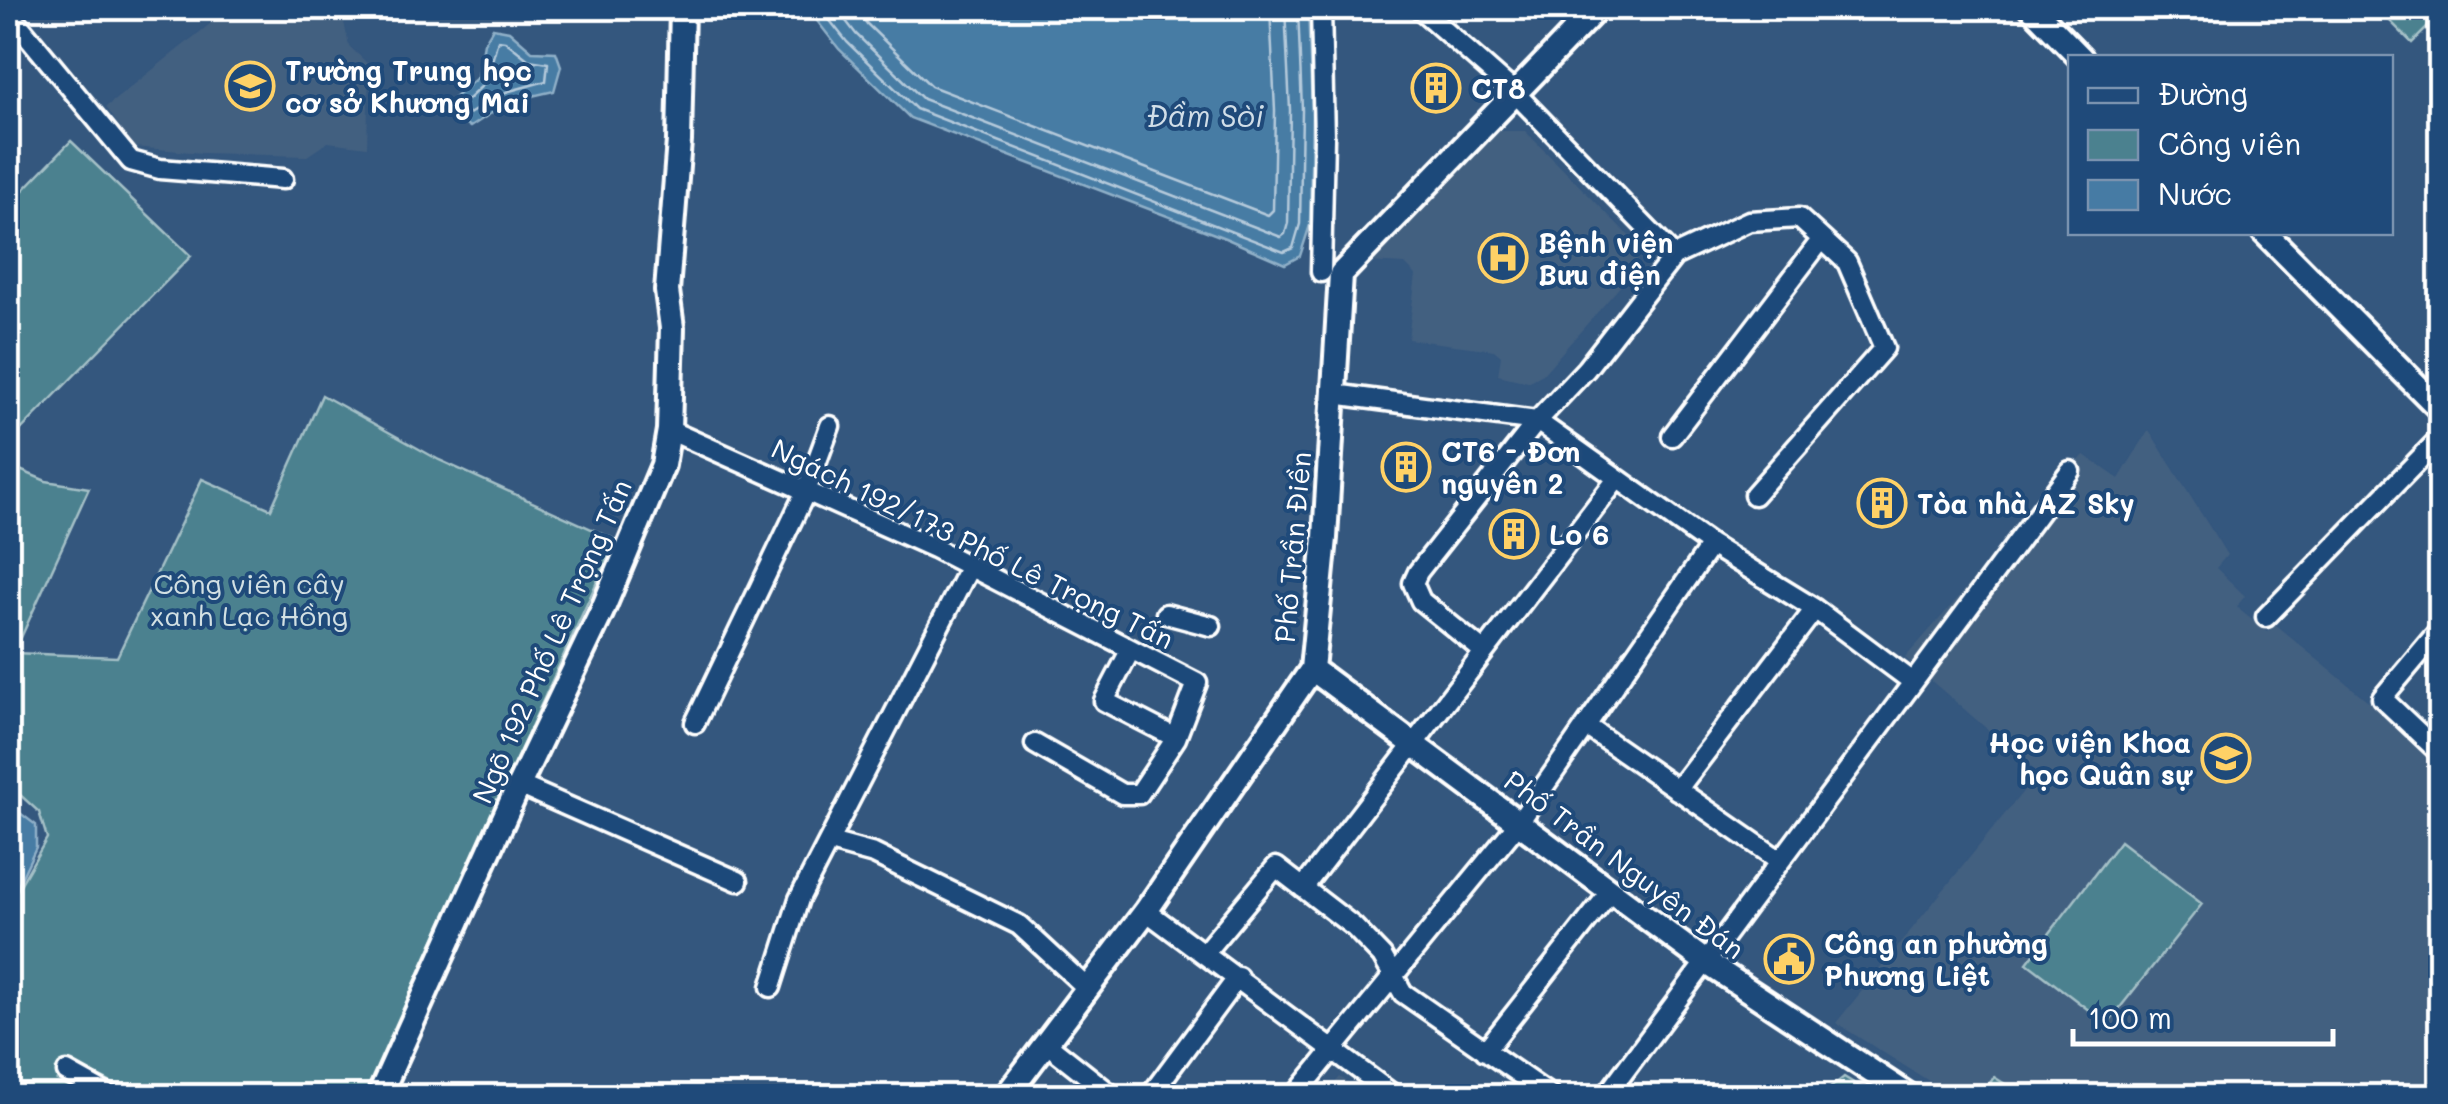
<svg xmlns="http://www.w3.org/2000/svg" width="2448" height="1104" font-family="Mali,sans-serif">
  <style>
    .built { fill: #436080 }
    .green { fill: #4b818f; stroke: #a5c0c7; stroke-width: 2.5 }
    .water { fill: #467ba4; stroke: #90b0c8; stroke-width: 2.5 }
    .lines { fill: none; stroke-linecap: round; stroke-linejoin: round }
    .shore { stroke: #b5cadb; stroke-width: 2.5 }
    .street-casing { stroke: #fff; stroke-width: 25 }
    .secondary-casing { stroke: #fff; stroke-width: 30 }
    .street { stroke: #1f4a7a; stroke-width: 18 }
    .secondary { stroke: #1f4a7a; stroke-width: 22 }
    .labels { text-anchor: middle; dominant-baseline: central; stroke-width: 8; stroke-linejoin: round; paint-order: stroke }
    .poi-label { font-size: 28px; font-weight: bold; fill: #fff; stroke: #1f4a7a; text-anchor: start }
    .street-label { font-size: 28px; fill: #fff; stroke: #1f4a7a }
    .park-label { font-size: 28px; fill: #d2e0e3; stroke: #1f4a7a }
    .water-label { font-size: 30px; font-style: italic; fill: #d1dee8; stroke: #1f4a7a }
  </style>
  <rect width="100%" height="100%" fill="#34577e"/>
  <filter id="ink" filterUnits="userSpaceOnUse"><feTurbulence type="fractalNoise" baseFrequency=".01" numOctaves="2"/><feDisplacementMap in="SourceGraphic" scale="20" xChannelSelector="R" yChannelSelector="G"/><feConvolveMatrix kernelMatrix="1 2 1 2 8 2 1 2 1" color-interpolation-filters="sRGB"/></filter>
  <g filter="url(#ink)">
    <!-- built -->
    <path class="built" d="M230,8h111l8,38 20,19 -2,82 -39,-5 -21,14 -104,-3 -69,-6 -28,-40z
      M1493,131h32l109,110 4,25 -95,108 -15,8 -30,-7 3,-19 -7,-6 -86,-11 8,-64 -11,-11 -36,-2v-7z
      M2149,430l78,125 -11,13 29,28 -9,11 31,25 8,-7 153,125 7,16 -7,29 12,10v291h-487l-117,-73 202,-250 -133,-115 179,-203 35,24z
      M1340,1077l27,19h-43z"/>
    <!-- green -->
    <path class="green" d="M2377,8h63v7l-28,28z
      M71,141l120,115 -183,187v-237z
      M322,395l117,65 177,80 -205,451 -42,105h-231l-68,-34 -13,18 26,11 -3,5h-72v-190l39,-68 -8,-26 -31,-28v-319l38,16 43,7 -75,165 103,4 85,-178 69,30z
      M2120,841l82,63 -95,120 -80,-61z
      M1844,1077l31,19h-55z
      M1994,1077l30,19h-43z"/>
    <!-- water -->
    <path class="water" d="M807,8h501l4,102 -2,115 -10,31 -15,8 -60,-26 -315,-120 -71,-69z
      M493,28l16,3 23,20 24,1 5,14 -7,25 -44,10 -40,26 -17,-12v-16l25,-22 6,-34z
      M8,804l28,21v22l-28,59z"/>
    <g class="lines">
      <!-- shore -->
      <path class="shore" d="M820,8l27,34 69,67 368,143 9,-4 7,-24 2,-114 -4,-102
        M836,8l20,26 67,65 358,138 4,-3 3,-11 2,-113 -5,-102
        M855,8l12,16 64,62 337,129 5,-5 2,-99 -5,-103
        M498,40l7,1 24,19 19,3 -2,18 -40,11 -37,22 -5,-4v-7l22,-21z"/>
      <!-- street casing -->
      <g class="street-casing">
        <path id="street" d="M1321,8l3,130 -3,134
          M1419,8l95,84 160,164
          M1559,8l20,19
          M8,12l123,149 29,8 123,10
          M1334,394l203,27 174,124 104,64 98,73
          M669,430l265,118 263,135 -21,55 -37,56h-17l-87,-50
          M1672,436l150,-197
          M1166,614l45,12
          M2266,617l174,-179
          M2440,629l-58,69 58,55
          M1131,649l-27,52 72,37
          M1483,651l-62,-50 -8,-18 5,-11 119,-151 49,-52 88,-113 75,-35 50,-3 48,44 37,86 -130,147
          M695,723l111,-232 24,-65
          M1586,726l193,134
          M519,785l219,96
          M1677,790l138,-181
          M830,842l44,12 145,71 69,64
          M1303,888l314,-409
          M1146,911l249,185
          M1205,952l71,-85 78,60 28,29 21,37 148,103
          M771,987l28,-88 170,-331
          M1046,1043l67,53
          M1485,1051l126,-160
          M67,1072l43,24
          M1150,1096l88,-119
          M1295,1096l225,-275 191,-276
          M1606,1096l464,-625"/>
      </g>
      <!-- secondary casing -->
      <g class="secondary-casing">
        <path id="secondary" d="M2032,8l49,50
          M2264,232l176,177
          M1312,669l395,294 202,133
          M379,1096l140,-311 83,-174 61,-146 6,-35 3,-102 -5,-37 12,-150 3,-133
          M1006,1096l140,-185 166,-242 13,-131 16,-264 256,-266"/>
      </g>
      <!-- street -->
      <use href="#street" class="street"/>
      <!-- secondary -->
      <use href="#secondary" class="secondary"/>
    </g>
  </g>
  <!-- icons -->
  <defs>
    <g id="school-ring" transform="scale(2.5)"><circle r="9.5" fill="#1f4a7a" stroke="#ffd166" stroke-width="1.5"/><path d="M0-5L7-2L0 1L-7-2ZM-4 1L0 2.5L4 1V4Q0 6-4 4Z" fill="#ffd166"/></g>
    <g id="building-ring" transform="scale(2.5)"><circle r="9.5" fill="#1f4a7a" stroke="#ffd166" stroke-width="1.5"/><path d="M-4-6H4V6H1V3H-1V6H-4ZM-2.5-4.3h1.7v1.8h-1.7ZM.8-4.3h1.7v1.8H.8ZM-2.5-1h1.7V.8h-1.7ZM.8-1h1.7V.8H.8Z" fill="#ffd166"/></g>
    <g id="hospital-ring" transform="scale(2.5)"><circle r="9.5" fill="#1f4a7a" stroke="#ffd166" stroke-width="1.5"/><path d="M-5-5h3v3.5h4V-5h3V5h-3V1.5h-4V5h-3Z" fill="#ffd166"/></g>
    <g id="university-ring" transform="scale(2.5)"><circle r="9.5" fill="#1f4a7a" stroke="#ffd166" stroke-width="1.5"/><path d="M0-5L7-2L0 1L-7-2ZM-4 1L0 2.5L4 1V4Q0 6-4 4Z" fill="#ffd166"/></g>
    <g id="civic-ring" transform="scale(2.5)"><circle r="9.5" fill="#1f4a7a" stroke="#ffd166" stroke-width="1.5"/><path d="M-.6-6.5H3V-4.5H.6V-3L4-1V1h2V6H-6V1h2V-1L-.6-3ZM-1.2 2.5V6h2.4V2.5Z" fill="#ffd166"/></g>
  </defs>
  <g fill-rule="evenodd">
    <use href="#school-ring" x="250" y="86"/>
    <use href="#building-ring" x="1436" y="88"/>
    <use href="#hospital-ring" x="1503" y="258"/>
    <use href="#building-ring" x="1406" y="467"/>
    <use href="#building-ring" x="1882" y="503"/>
    <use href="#building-ring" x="1514" y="534"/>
    <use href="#university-ring" x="2226" y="758"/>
    <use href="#civic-ring" x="1789" y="959"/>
  </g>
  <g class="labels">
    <!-- poi labels -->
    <g class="poi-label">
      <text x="285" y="70">Trường Trung học<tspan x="285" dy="32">cơ sở Khương Mai</tspan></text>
      <text x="1471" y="88">CT8</text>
      <text x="1538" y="242">Bệnh viện<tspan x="1538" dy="32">Bưu điện</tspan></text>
      <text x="1441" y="451">CT6 - Đơn<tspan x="1441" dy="32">nguyên 2</tspan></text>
      <text x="1917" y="503">Tòa nhà AZ Sky</text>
      <text x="1549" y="534">Lo 6</text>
      <text x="2191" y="742" text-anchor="end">Học viện Khoa<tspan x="2191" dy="32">học Quân sự</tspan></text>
      <text x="1824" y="943">Công an phường<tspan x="1824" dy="32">Phương Liệt</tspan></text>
    </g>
    <!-- street labels -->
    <g class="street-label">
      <text transform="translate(973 543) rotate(26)">Ngách 192/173 Phố Lê Trọng Tấn</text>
      <text transform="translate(1292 547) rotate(-85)">Phố Trần Điền</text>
      <text transform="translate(551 641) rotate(-66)">Ngõ 192 Phố Lê Trọng Tấn</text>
      <text transform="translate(1625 864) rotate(37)">Phố Trần Nguyên Đán</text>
    </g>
    <!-- park labels -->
    <g class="park-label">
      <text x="249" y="583">Công viên cây<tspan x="249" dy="32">xanh Lạc Hồng</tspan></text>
    </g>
    <!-- water labels -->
    <g class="water-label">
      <text x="1205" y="115">Đầm Sòi</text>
    </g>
  </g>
  <!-- margin -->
  <rect width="2448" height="1104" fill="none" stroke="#1f4a7a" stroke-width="40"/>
  <rect x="20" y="20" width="2408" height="1064" fill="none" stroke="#fff" stroke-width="4" filter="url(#ink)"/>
  <!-- legend -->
  <rect x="2068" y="55" width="325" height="180" fill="#1f4a7a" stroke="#7992af" stroke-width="2.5"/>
  <rect x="2088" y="88" width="50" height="15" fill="#1f4a7a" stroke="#7992af" stroke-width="2.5"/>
  <text x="2158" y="105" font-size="30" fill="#ffffff">Đường</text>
  <rect x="2088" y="130" width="50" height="30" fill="#4b818f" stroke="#7992af" stroke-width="2.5"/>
  <text x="2158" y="155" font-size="30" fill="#ffffff">Công viên</text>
  <rect x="2088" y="180" width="50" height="30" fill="#467ba4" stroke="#7992af" stroke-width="2.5"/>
  <text x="2158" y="205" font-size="30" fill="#ffffff">Nước</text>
  <!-- scale -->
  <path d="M2073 1029v15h260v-15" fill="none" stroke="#ffffff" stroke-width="5"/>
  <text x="2088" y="1029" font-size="30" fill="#ffffff" stroke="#1f4a7a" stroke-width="8" paint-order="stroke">100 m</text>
</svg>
